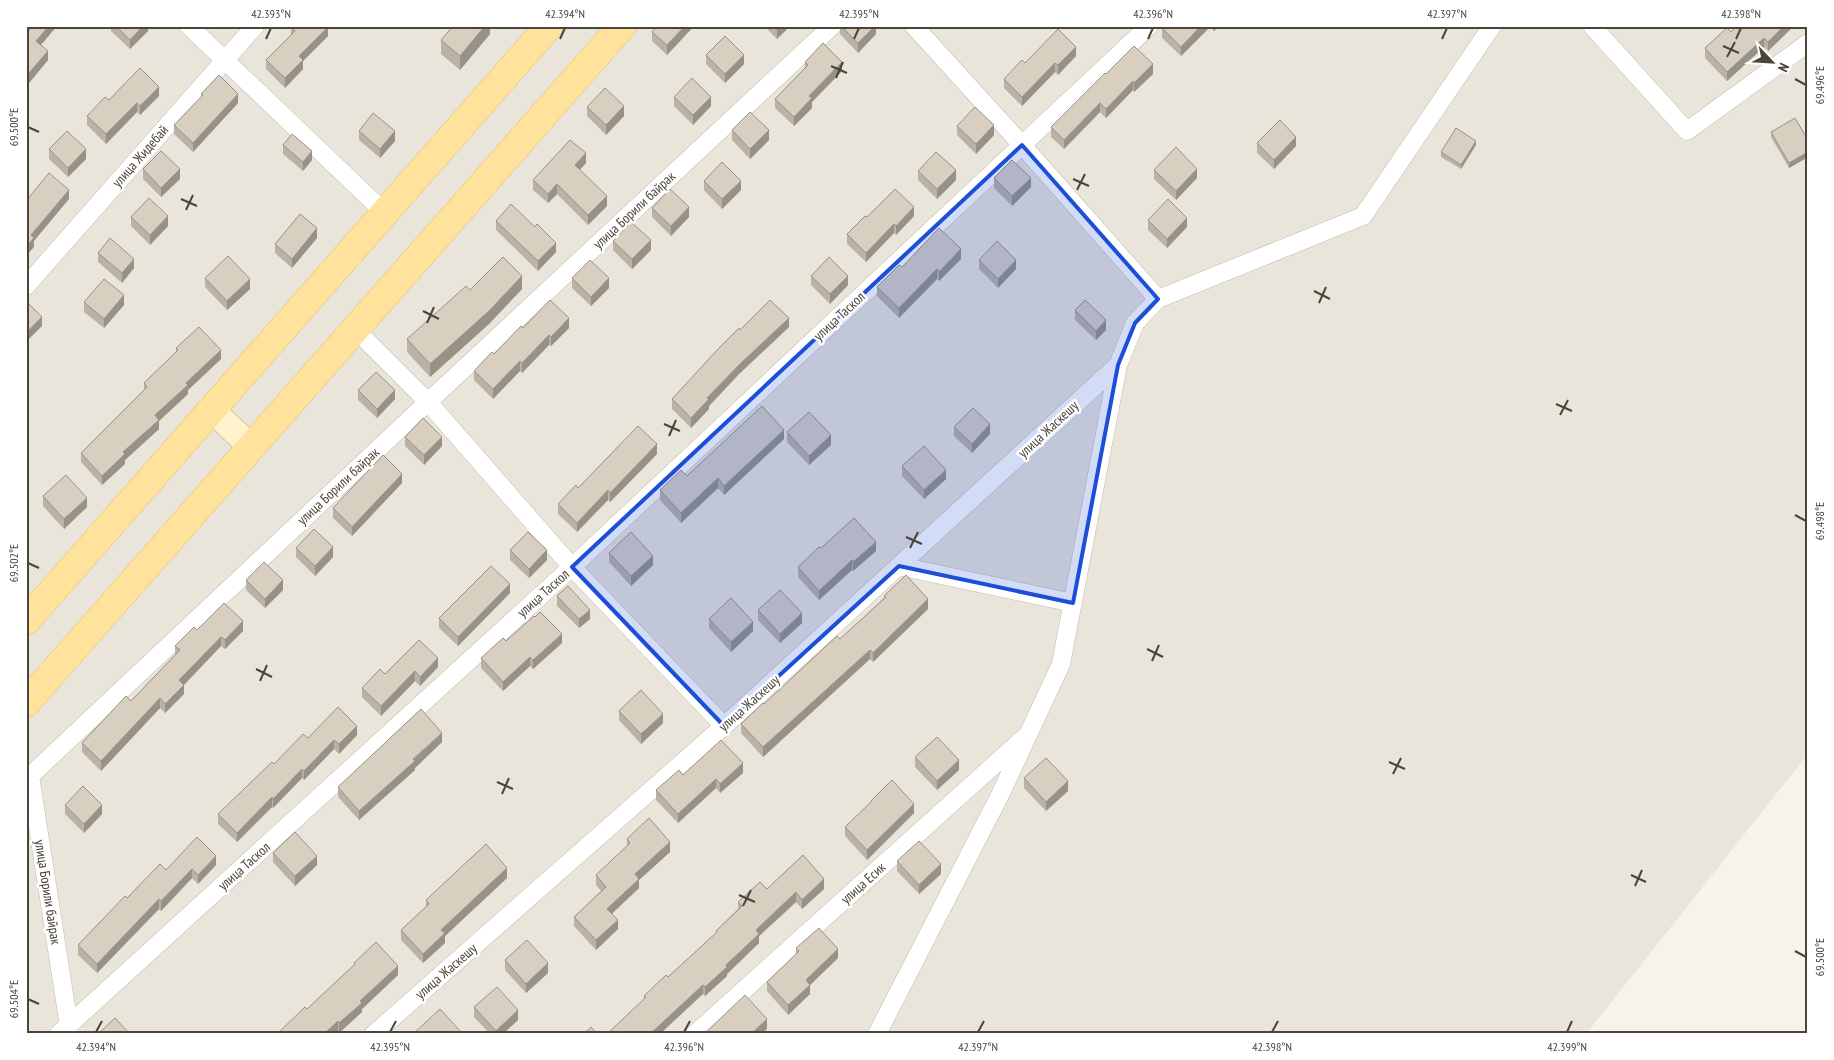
<svg xmlns="http://www.w3.org/2000/svg" width="1834" height="1060" font-family="'PT Sans Narrow',sans-serif">
  <style>
    .residential { fill: #eae5da }
    .lines { fill: none; stroke-linecap: round; stroke-linejoin: round }
    .street-casing { stroke: #c2bbae; stroke-width: 19 }
    .secondary-casing { stroke: #d6c79b; stroke-width: 27 }
    .primary-casing { stroke: #e6c16a; stroke-width: 29 }
    .street { stroke: #fff; stroke-width: 18 }
    .secondary { stroke: #fff3cd; stroke-width: 25 }
    .primary { stroke: #ffe39c; stroke-width: 28 }
    .wall { fill: #bab2a6 }
    .shaded-wall { fill: #979187 }
    .building { fill: #d8cfc1; stroke: #979187 }
    .marked { fill: #1d4ed8; fill-opacity: 0.2; stroke: #1d4ed8; stroke-width: 4; stroke-linejoin: round }
    .ticks { fill: none; stroke: #4b4439; stroke-width: 2 }
    .labels { text-anchor: middle; dominant-baseline: central; stroke-width: 5; stroke-linejoin: round; paint-order: stroke }
    .street-label { font-size: 14px; fill: #4b4439; stroke: #fff }
    .neatline { fill: none; stroke: #4b4439; stroke-width: 2 }
    .ticks-label { font-size: 12px; text-anchor: middle; fill: #4b4439 }
  </style>
  <rect width="100%" height="100%" fill="#f6f3ec"/>
  <!-- residential -->
  <path class="residential" d="M26,26h1782v728l-222,280h-1560z"/>
  <g class="lines">
    <!-- street casing -->
    <g class="street-casing">
      <path id="street" d="M189,26l196,187
        M914,26l108,119 136,154
        M1592,26l95,105 121,-88
        M26,286l229,-260
        M355,329l73,73 144,165 152,159
        M899,566l174,37
        M69,1026l-39,-250 398,-374 404,-376
        M59,1034l513,-467 577,-541
        M374,1034l350,-308 394,-361
        M695,1034l329,-296
        M877,1034l123,-239 61,-131 57,-299 17,-42 23,-24 205,-83 129,-190"/>
    </g>
    <!-- secondary casing -->
    <g class="secondary-casing">
      <path id="secondary" d="M212,410l39,37"/>
    </g>
    <!-- primary casing -->
    <g class="primary-casing">
      <path id="primary" d="M26,621l523,-595
        M26,703l596,-677"/>
    </g>
    <!-- street -->
    <use href="#street" class="street"/>
    <!-- secondary -->
    <use href="#secondary" class="secondary"/>
    <!-- primary -->
    <use href="#primary" class="primary"/>
  </g>
  <!-- wall -->
  <path class="wall" d="M111,26h37v5l-18,18 -19,-18z
    M490,26v8l-30,36 -19,-16v-14z
    M657,26h37l-27,29 -15,-14v-9z
    M764,26h26l-13,13z
    M840,26h36v8l-18,19 -18,-19z
    M1164,26h55l-5,5 -4,-4 -29,29 -19,-18v-10z
    M1737,26h57l-26,25 -4,-4 -37,34 -22,-23v-10l26,-16z
    M291,27l37,9 -25,25v8l-18,19 -19,-19v-9l25,-25z
    M26,34l15,11 7,15 -19,23 -3,-3z
    M706,55l38,9 -19,19 -19,-19z
    M1076,56l-18,19 -3,-3 -33,34 -18,-18v-9l21,-16z
    M805,62l37,9 -30,31v6l-18,18 -19,-18v-9l30,-31z
    M1106,74h47l-19,18 -1,-2 -27,28 -6,-6 -36,37 -13,-12v-10z
    M201,94l37,9 -45,49 -19,-18v-9l27,-28z
    M159,96l-19,19 -3,-3 -31,32 -19,-19v-9l22,-16z
    M674,97l37,9 -18,19 -19,-19z
    M587,107l37,9 -18,19 -19,-19z
    M957,126l37,9 -18,19 -19,-19z
    M732,130l37,10 -19,19 -18,-19z
    M359,131l36,10 -15,17 -21,-18z
    M1771,132l37,8v17l-19,11 -18,-31z
    M1257,143l39,3 -22,23 -17,-16z
    M283,145l29,15 -9,11 -20,-17z
    M1476,145l-15,24 -20,-12v-5z
    M49,149l37,10 -18,18 -19,-18z
    M586,163l-7,7 28,36 -19,19 -31,-31 -9,9 -15,-13v-10z
    M143,169l37,10 -19,18 -18,-18z
    M1154,170l43,8 -21,22 -22,-21z
    M918,171l38,9 -19,19 -19,-19z
    M994,178l37,9 -19,19 -18,-18z
    M704,181l37,9 -19,19 -18,-19z
    M652,208l37,9 -18,19 -19,-19z
    M914,216l-18,19 -2,-2 -28,29 -19,-18v-10z
    M131,217l37,9 -18,19 -19,-19z
    M1148,220l39,7 -20,21 -19,-18z
    M496,221l60,31 -18,19 -42,-41z
    M317,238l-25,30 -17,-15v-9z
    M613,241l38,9 -19,19 -19,-19z
    M98,253l36,15 -12,15 -24,-21z
    M961,259l-22,22 -2,-2 -38,39 -22,-22v-9l25,-20z
    M979,260l37,9 -18,19 -19,-19z
    M811,276l37,9 -18,19 -19,-19z
    M205,278l45,11 -23,21 -22,-23z
    M572,278l37,10 -18,18 -19,-18z
    M522,289l-33,35 -59,53 -23,-25v-13l63,-49z
    M84,302l40,3 -20,23 -20,-16z
    M1075,310l31,20 -10,10 -21,-20z
    M789,327l-50,47 -30,32v3l-18,19 -19,-19v-10l68,-69z
    M523,328h46l-18,18 -2,-1 -27,28 -2,-2 -27,28 -19,-19v-9z
    M176,348l45,11 -33,31v4l-29,27v8l-34,31v4l-23,21 -21,-23v-9l63,-62v-8l32,-31z
    M358,390l37,9 -18,19 -19,-18z
    M954,427l36,7 -18,19 -18,-17z
    M787,432l44,13 -22,20 -22,-23z
    M405,437l37,9 -18,19 -19,-19z
    M784,439l-60,56 -6,-7 -37,35 -21,-23v-10l27,-14z
    M657,454l-47,48 -2,-2 -31,32 -19,-18v-10l20,-16z
    M902,466l44,13 -22,20 -22,-23z
    M402,483l-50,53 -19,-18v-10z
    M43,496l44,11 -23,22 -21,-23z
    M296,548l37,9 -18,19 -19,-19z
    M821,548l55,3 -23,20 -1,-1 -33,30 -21,-23v-10z
    M510,550l37,10 -18,18 -19,-18z
    M609,553l44,12 -22,21 -22,-24z
    M246,580l37,10 -18,18 -19,-18z
    M510,593l-52,53 -19,-18v-10z
    M557,596l33,23 -11,9 -22,-22z
    M884,596l44,13 -55,53 -3,-3 -107,98 -22,-24v-9l99,-85 44,-41z
    M758,610l44,13 -22,20 -22,-23z
    M709,619l44,12 -22,21 -22,-24z
    M197,630l46,1 -18,18 -4,-3 -37,39v9l-19,19 -5,-5 -59,63 -19,-19v-9l49,-42 44,-46v-9z
    M506,641l56,2 -29,26 -3,-3 -27,25 -22,-23v-10z
    M438,667l-18,19 -5,-5 -34,35 -19,-19v-9l23,-14z
    M619,711l44,12 -22,21 -22,-24z
    M357,735l-18,19 -5,-5 -30,31 -2,-2 -29,30 -1,-1 -35,35 -19,-18v-10l56,-50 34,-26z
    M442,742l-27,26v2l-56,50 -21,-23v-10z
    M915,757l44,13 -22,20 -22,-23z
    M743,773l-23,20 -4,-5 -38,35 -22,-23v-10z
    M1024,778l44,13 -22,20 -22,-23z
    M871,801l43,12 -47,47 -22,-24v-9l26,-24z
    M65,805l37,9 -18,19 -19,-19z
    M627,839l43,13 -31,28v8l-27,26 6,15 -22,21 -22,-24v-9l27,-26 -5,-6v-10l31,-29z
    M273,853l44,12 -22,21 -22,-24z
    M897,861l44,13 -22,20 -22,-23z
    M216,865l-18,19 -6,-6 -31,33 -2,-2 -62,64 -19,-18v-10l49,-47 39,-28z
    M507,878l-62,58v7l-22,20 -22,-23v-10l25,-23v-7z
    M767,889h57l-22,20 -6,-7 -37,34v7l-32,31v2l-22,20 -2,-2 -59,5v-3l24,-19 48,-44v-2l22,-22v-7z
    M796,948l42,10 -28,27v9l-22,21 -21,-24v-9l29,-28z
    M505,960l43,13 -22,20 -21,-23z
    M354,963l44,12 -36,34v3l-23,21 -1,-2 -4,3h-57l30,-25 47,-43z
    M474,1007l44,13 -15,14h-13l-16,-17z"/>
  <!-- shaded-wall -->
  <path class="shaded-wall" d="M49,26h8l-21,25v-10z
    M143,26h5v5l-18,18v-9z
    M485,26h5v8l-30,36v-14z
    M685,26h9l-27,29v-10z
    M781,26h9l-13,13v-9z
    M875,26h1v8l-18,19v-10z
    M1201,26h9v1l-29,29v-9z
    M1214,26h5l-5,5z
    M1784,26h10l-26,25v-9z
    M328,27v9l-25,25v8l-18,19v-10l14,-22z
    M1764,38v9l-37,34v-9z
    M1076,47v9l-18,19v-10z
    M48,51v9l-19,23v-10z
    M744,55v9l-19,19v-9z
    M842,62v9l-30,31v6l-18,18v-9l15,-21z
    M1055,63v9l-33,34v-9z
    M1153,64v10l-19,18v-9z
    M1133,81v9l-27,28v-9z
    M159,87v9l-19,19v-9z
    M238,94v9l-45,49v-9z
    M711,97v9l-18,19v-10z
    M137,103v9l-31,32v-10z
    M1100,103v9l-36,37v-9z
    M624,106v10l-18,19v-10z
    M994,125v10l-18,19v-10z
    M769,130v10l-19,19v-10z
    M395,131v10l-15,17v-9z
    M1296,137v9l-22,23v-9z
    M1476,141v4l-15,24v-4z
    M86,149v10l-18,18v-9z
    M312,151v9l-9,11v-9z
    M1808,152v5l-19,11v-5z
    M586,153v10l-11,12v-10z
    M180,169v10l-19,18v-9z
    M1197,169v9l-21,22v-9z
    M956,170v10l-19,19v-10z
    M1031,178v9l-19,19v-10z
    M741,181v9l-19,19v-10z
    M557,184v10l-9,9v-9z
    M69,190v9l-35,42v6l-8,9v-9l5,-12z
    M607,196v10l-19,19v-10z
    M689,207v10l-18,19v-10z
    M914,207v9l-18,19v-9z
    M168,216v10l-18,19v-10z
    M1187,218v9l-20,21v-9z
    M894,224v9l-28,29v-9z
    M317,228v10l-25,30v-9z
    M651,240v10l-19,19v-10z
    M556,243v9l-18,19v-10z
    M961,249v10l-22,22v-9z
    M134,259v9l-12,15v-10z
    M1016,260v9l-18,19v-9z
    M937,269v10l-38,39v-10z
    M522,276v13l-33,35 -59,53v-13z
    M848,276v9l-18,19v-10z
    M609,278v10l-18,18v-9z
    M250,279v10l-23,21v-9z
    M124,295v10l-20,23v-9z
    M42,317v9l-16,16v-9z
    M569,318v10l-18,18v-9z
    M789,318v9l-50,47 -30,32v3l-18,19v-10l16,-20 32,-33z
    M1106,320v10l-10,10v-9z
    M549,335v10l-27,28v-10z
    M221,350v9l-33,31v4l-29,27v8l-34,31v4l-23,21v-9l21,-24 32,-37 31,-32z
    M520,361v10l-27,28v-10z
    M395,390v9l-18,19v-9z
    M990,424v10l-18,19v-9z
    M784,430v9l-60,56v-9z
    M831,435v10l-22,20v-9z
    M442,437v9l-18,19v-10z
    M657,444v10l-47,48v-9z
    M946,470v9l-22,20v-9z
    M402,474v9l-50,53v-9z
    M718,478v10l-37,35v-10z
    M608,490v10l-31,32v-9z
    M87,498v9l-23,22v-10z
    M876,542v9l-23,20v-9z
    M333,547v10l-18,19v-10z
    M547,550v10l-18,18v-9z
    M653,556v9l-22,21v-10z
    M852,560v10l-33,30v-9z
    M283,580v10l-18,18v-9z
    M510,584v9l-52,53v-9z
    M928,599v10l-55,53v-9z
    M590,610v9l-11,9v-9z
    M802,613v10l-22,20v-9z
    M243,621v10l-18,18v-9z
    M753,622v9l-22,21v-10z
    M562,634v9l-29,26v-9z
    M221,637v9l-42,44v-10z
    M870,650v9l-107,98v-10z
    M530,657v9l-27,25v-9z
    M438,658v9l-18,19v-9z
    M415,671v10l-34,35v-10z
    M184,685v9l-19,19v-9z
    M160,698v10l-59,63v-10z
    M663,714v9l-22,21v-10z
    M357,726v9l-18,19v-10z
    M442,733v9l-27,26v2l-56,50v-9z
    M334,740v9l-30,31v-9z
    M959,760v10l-22,20v-9z
    M743,763v10l-23,20v-9z
    M302,769v9l-29,30v-9z
    M716,779v9l-38,35v-9z
    M1068,781v10l-22,20v-9z
    M272,797v10l-35,35v-9z
    M914,804v9l-47,47v-10z
    M102,805v9l-18,19v-9z
    M670,842v10l-31,28v8l-32,30v-9l28,-35z
    M216,856v9l-18,19v-9z
    M317,856v9l-22,21v-10z
    M941,864v10l-22,20v-9z
    M507,868v10l-62,58v7l-22,20v-9l18,-24z
    M192,869v9l-31,33v-10z
    M824,879v10l-22,20v-9z
    M796,892v10l-37,34v7l-32,31v2l-22,20v-9l21,-22 30,-35z
    M159,899v10l-62,64v-9z
    M618,920v9l-22,21v-10z
    M838,949v9l-32,31v-9z
    M548,963v10l-22,20v-9z
    M398,966v9l-36,34v3l-23,21v-10l21,-22z
    M703,985v9l-43,40h-10z
    M810,985v9l-22,21v-10z
    M518,1010v10l-15,14h-7v-3z
    M767,1019v10l-6,5h-10z
    M338,1021v10l-4,3h-10z"/>
  <!-- building -->
  <path class="building" d="M33,26h16l-13,15 12,10 -19,22 -3,-2v-37z
    M116,26h27l-13,14z
    M291,26l37,1 -29,29 4,4 -18,18 -19,-18 29,-29 -4,-4z
    M453,26h32l-25,30 -19,-16z
    M657,26h28l-18,19 -15,-13z
    M773,26h8l-4,4z
    M841,26h34l-17,17z
    M1164,26h37l-20,21 -19,-19z
    M1737,26h47l-16,16 -4,-4 -37,34 -22,-24 22,-20 4,4z
    M1058,29l18,18 -18,18 -3,-2 -33,34 -18,-18 18,-19 3,3z
    M725,36l19,19 -19,19 -19,-19z
    M823,43l19,19 -33,34 3,2 -18,19 -19,-18 33,-34 -3,-3z
    M1134,46l19,18 -19,19 -1,-2 -27,28 -6,-6 -36,37 -13,-13 54,-54 1,1z
    M140,68l19,19 -19,19 -3,-3 -31,31 -19,-18 18,-19 4,3z
    M219,75l19,19 -45,49 -19,-18 29,-30 -2,-1z
    M692,78l19,19 -18,18 -19,-18z
    M605,88l19,18 -18,19 -19,-18z
    M975,107l19,18 -18,19 -19,-18z
    M750,112l19,18 -19,19 -18,-19z
    M373,113l22,18 -15,18 -21,-18z
    M1795,118l13,22v12l-19,11 -18,-31z
    M1280,120l16,17 -22,23 -17,-17z
    M1456,128l20,13 -15,24 -20,-13z
    M67,131l19,18 -18,19 -19,-19z
    M292,134l20,17 -9,11 -20,-17z
    M570,140l16,13 -11,12 32,31 -19,19 -31,-31 -9,10 -15,-14z
    M1176,147l21,22 -21,22 -22,-21z
    M161,151l19,18 -19,19 -18,-19z
    M936,152l20,18 -19,19 -19,-18z
    M1012,160l19,18 -19,18 -18,-18z
    M722,162l19,19 -19,18 -18,-18z
    M49,173l20,17 -38,45 3,3 -8,9v-46z
    M670,189l19,18 -18,19 -19,-18z
    M895,189l19,18 -18,19 -2,-2 -28,29 -19,-19 18,-18 2,1z
    M149,198l19,18 -18,19 -19,-18z
    M1168,199l19,19 -20,21 -19,-19z
    M511,204l24,23 2,-3 19,19 -18,18 -42,-40z
    M300,214l17,14 -25,31 -17,-15z
    M631,222l20,18 -19,19 -19,-18z
    M939,228l22,21 -22,23 -2,-3 -38,39 -22,-21 22,-22 3,2z
    M110,238l24,21 -12,14 -24,-20z
    M997,241l19,19 -18,19 -19,-19z
    M228,256l22,23 -23,22 -22,-23z
    M503,257l19,19 -33,35 -59,53 -23,-25 59,-53 4,4z
    M829,257l19,19 -18,18 -19,-18z
    M590,260l19,18 -18,19 -19,-19z
    M104,279l20,16 -20,24 -20,-17z
    M550,300l19,18 -18,19 -2,-2 -27,28 -2,-2 -27,28 -19,-18 18,-19 2,2 27,-28 2,2z
    M770,300l19,18 -50,47 -32,33 2,1 -18,19 -19,-19 48,-52 19,-19 1,2z
    M1085,300l21,20 -10,11 -21,-21z
    M26,301l16,16 -16,16z
    M199,327l22,23 -35,33 2,2 -33,30 4,5 -36,32 2,2 -23,22 -21,-23 66,-66 -3,-4 34,-33 -2,-2z
    M376,372l19,18 -18,19 -19,-19z
    M762,406l22,24 -60,56 -6,-8 -37,35 -21,-23 21,-20 6,6z
    M973,408l17,16 -18,20 -18,-17z
    M809,412l22,23 -22,21 -22,-24z
    M423,418l19,19 -18,18 -19,-18z
    M638,426l19,18 -47,49 -2,-3 -31,33 -19,-19 18,-19 2,3z
    M924,446l22,24 -22,20 -22,-24z
    M383,455l19,19 -50,53 -19,-19z
    M66,475l21,23 -23,21 -21,-23z
    M854,518l22,24 -23,20 -1,-2 -33,31 -21,-24 21,-20 2,1z
    M314,529l19,18 -18,19 -19,-18z
    M528,532l19,18 -18,19 -19,-19z
    M631,532l22,24 -22,20 -22,-23z
    M264,562l19,18 -18,19 -19,-19z
    M491,566l19,18 -52,53 -19,-19z
    M906,575l22,24 -55,54 -3,-3 -107,97 -22,-23 22,-21 1,1 73,-68 3,3 46,-42 -2,-1z
    M568,586l22,24 -11,9 -22,-23z
    M780,590l22,23 -22,21 -22,-24z
    M731,598l22,24 -22,20 -22,-23z
    M224,603l19,18 -18,19 -4,-3 -42,43 5,5 -19,19 -5,-6 -59,63 -19,-18 44,-47 5,5 49,-51 -5,-4 19,-19 3,3z
    M540,612l22,22 -29,26 -3,-3 -27,25 -22,-24 22,-20 3,3 28,-25 1,1z
    M419,640l19,18 -18,19 -5,-6 -34,35 -19,-18 18,-19 5,5z
    M641,690l22,24 -22,20 -22,-23z
    M338,707l19,19 -18,18 -5,-4 -30,31 -2,-2 -29,30 -1,-2 -35,36 -19,-19 54,-52 2,2 29,-30 5,4z
    M421,709l21,24 -29,26 2,2 -56,50 -21,-24z
    M937,737l22,23 -22,21 -22,-24z
    M721,740l22,23 -23,21 -4,-5 -38,35 -22,-24 23,-20 4,5z
    M1046,758l22,23 -22,21 -22,-24z
    M892,780l22,24 -47,46 -22,-23 26,-25v-1z
    M83,786l19,19 -18,19 -19,-19z
    M649,818l21,24 -35,32 4,5 -32,30 11,11 -22,20 -22,-23 32,-30 -10,-12 34,-32 -3,-4z
    M295,832l22,24 -22,20 -22,-23z
    M197,837l19,19 -18,19 -6,-6 -31,32 -2,-2 -62,65 -19,-19 47,-49 2,2 33,-34 6,6z
    M919,841l22,23 -22,21 -22,-24z
    M486,844l21,24 -66,62 4,3 -22,21 -22,-24 28,-26 -3,-4z
    M803,855l21,24 -22,21 -6,-8 -40,38 3,4 -33,31 1,2 -22,20 -2,-2 -53,49h-43l39,-37 -2,-1 22,-21 2,2 49,-45 -1,-1 26,-25 -4,-4 22,-20 7,7z
    M819,928l19,21 -32,31 4,5 -22,20 -21,-23 32,-31 -3,-3z
    M527,940l21,23 -22,21 -21,-24z
    M376,942l22,24 -38,35 2,2 -23,20 -1,-2 -14,13h-47l28,-27 2,2 48,-45 -1,-1z
    M497,987l21,23 -22,21 -22,-24z
    M745,995l22,24 -16,15h-47z
    M440,1009l22,24 -1,1h-48z
    M115,1018l15,16h-32z
    M591,1027l7,7h-14z"/>
  <!-- marked area -->
  <path class="marked" d="M1022,145l136,154 -23,24 -17,42 -45,238 -174,-37 -175,160 -152,-159z"/>
  <!-- ticks -->
  <path class="ticks" d="M266,39l5,-11M560,39l5,-11M854,39l5,-11M1148,39l5,-11M1442,39l5,-11M1736,39l5,-11M1723,46l16,7M1727,57l8,-15M831,66l16,7M836,78l7,-16M1795,79l11,6M28,127l11,5M1073,179l16,7M1077,190l8,-16M181,199l16,7M186,210l7,-15M1314,291l16,8M1319,303l7,-16M423,311l16,8M427,323l7,-16M1556,404l16,7M1560,415l8,-15M664,424l16,7M669,436l7,-16M1795,515l11,6M906,537l16,7M910,548l8,-16M28,563l11,5M1147,649l16,8M1152,661l7,-16M256,669l16,8M260,681l7,-16M1389,762l16,7M1393,774l8,-16M497,782l16,7M502,794l7,-16M1631,875l15,7M1635,886l7,-16M739,895l16,7M743,906l8,-16M1795,951l11,6M28,999l11,5M96,1032l6,-11M390,1032l6,-11M684,1032l6,-11M978,1032l6,-11M1272,1032l6,-11M1567,1032l5,-11"/>
  <g class="labels">
    <!-- street labels -->
    <g class="street-label">
      <text transform="translate(140 156) rotate(-49)">улица Жидебай</text>
      <text transform="translate(634 210) rotate(-43)">улица Борили байрак</text>
      <text transform="translate(839 316) rotate(-43)">улица Таскол</text>
      <text transform="translate(1048 429) rotate(-43)">улица Жаскешу</text>
      <text transform="translate(338 486) rotate(-43)">улица Борили байрак</text>
      <text transform="translate(543 593) rotate(-42)">улица Таскол</text>
      <text transform="translate(749 703) rotate(-42)">улица Жаскешу</text>
      <text transform="translate(244 866) rotate(-42)">улица Таскол</text>
      <text transform="translate(863 883) rotate(-42)">улица Есик</text>
      <text transform="translate(48 892) rotate(81)">улица Борили байрак</text>
      <text transform="translate(446 971) rotate(-41)">улица Жаскешу</text>
    </g>
  </g>
  <!-- border -->
  <rect width="1834" height="1060" fill="none" stroke="#ffffff" stroke-width="55"/>
  <!-- north arrow -->
  <g transform="translate(1772 62) rotate(115)" stroke="#ffffff" stroke-width="4" paint-order="stroke">
  <path d="M0-4L9 19L0 12L-9 19Z" fill="#4b4439"/>
  <text y="-8" font-size="14" font-weight="bold" text-anchor="middle" fill="#4b4439">N</text>
  </g>
  <rect x="28" y="28" width="1778" height="1004" class="neatline"/>
  <g class="ticks-label">
    <text x="271" y="18">42.393°N</text>
    <text x="565" y="18">42.394°N</text>
    <text x="859" y="18">42.395°N</text>
    <text x="1153" y="18">42.396°N</text>
    <text x="1447" y="18">42.397°N</text>
    <text x="1741" y="18">42.398°N</text>
    <text transform="translate(1820 85) rotate(-90)" y="4">69.496°E</text>
    <text transform="translate(14 127) rotate(-90)" y="4">69.500°E</text>
    <text transform="translate(1820 521) rotate(-90)" y="4">69.498°E</text>
    <text transform="translate(14 563) rotate(-90)" y="4">69.502°E</text>
    <text transform="translate(1820 957) rotate(-90)" y="4">69.500°E</text>
    <text transform="translate(14 999) rotate(-90)" y="4">69.504°E</text>
    <text x="96" y="1051">42.394°N</text>
    <text x="390" y="1051">42.395°N</text>
    <text x="684" y="1051">42.396°N</text>
    <text x="978" y="1051">42.397°N</text>
    <text x="1272" y="1051">42.398°N</text>
    <text x="1567" y="1051">42.399°N</text>
  </g>
</svg>
